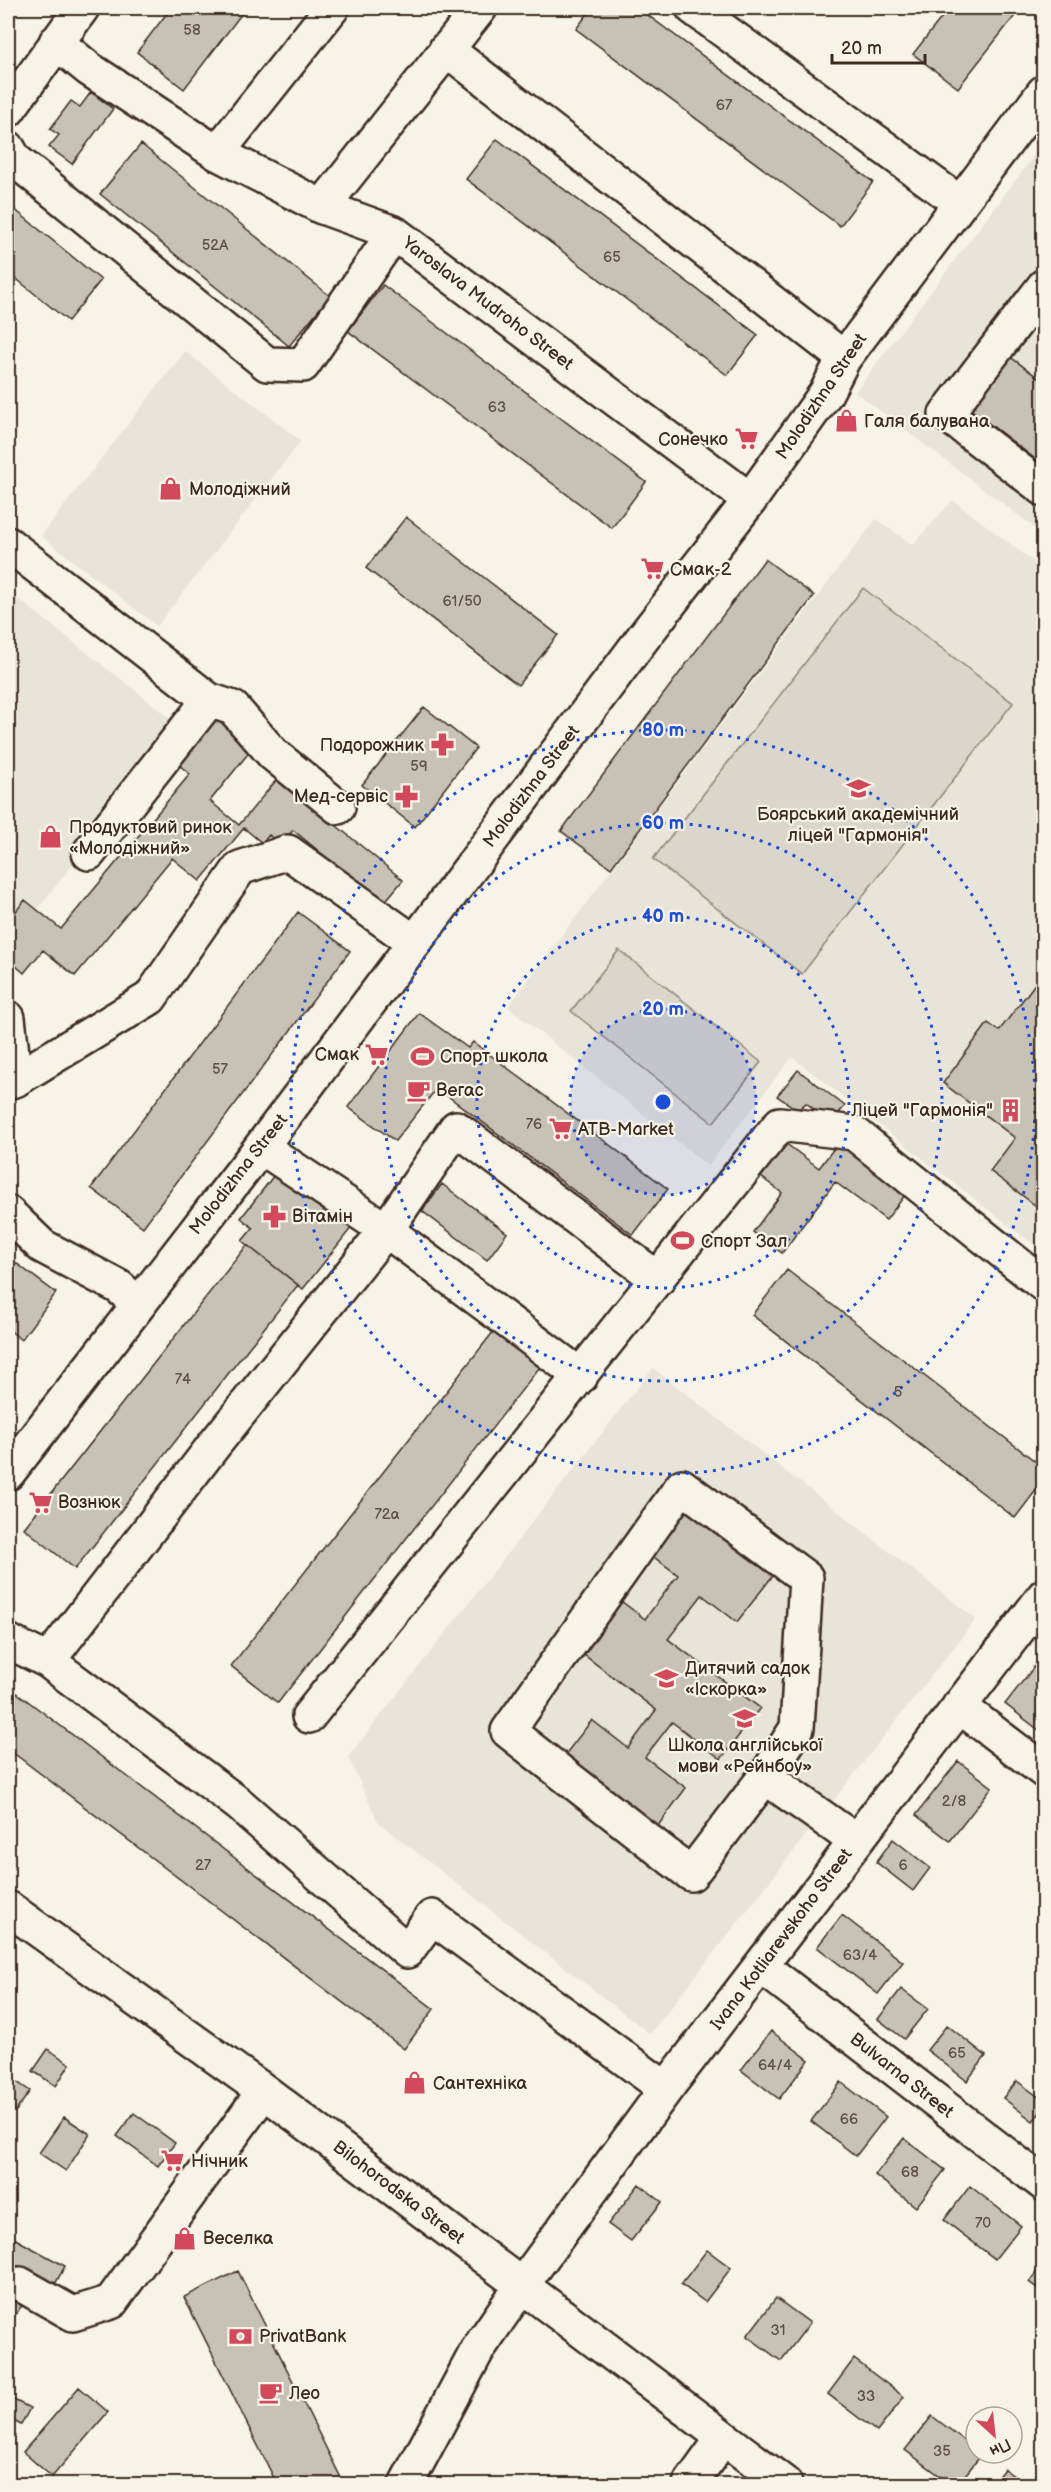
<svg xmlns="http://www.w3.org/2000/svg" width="1051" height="2492" viewBox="0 0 1051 2492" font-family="'Balsamiq Sans',sans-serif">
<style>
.built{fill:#e9e4d9}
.green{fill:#dbd6cb;stroke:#8b8074;stroke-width:1.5}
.building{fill:#c8c1b6;stroke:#3b2a1e;stroke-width:1.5}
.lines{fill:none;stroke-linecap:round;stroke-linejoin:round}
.minor-casing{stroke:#3b2a1e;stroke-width:38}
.minor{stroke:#f7f3e8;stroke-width:33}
.ring{fill:none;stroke:#1d4ed8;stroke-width:3;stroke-dasharray:3 6}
.labels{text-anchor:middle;stroke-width:4.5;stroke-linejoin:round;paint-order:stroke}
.number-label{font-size:15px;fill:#5e5044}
.street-label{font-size:18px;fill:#3b2a1e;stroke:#f7f3e8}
.poi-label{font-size:18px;fill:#3b2a1e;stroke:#f7f3e8;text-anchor:start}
.centre{fill:#1d4ed8;stroke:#f7f3e8;stroke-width:3}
.ring-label{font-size:18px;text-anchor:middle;font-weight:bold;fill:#1d4ed8;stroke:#f7f3e8;stroke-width:4.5;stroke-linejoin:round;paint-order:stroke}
</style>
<rect width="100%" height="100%" fill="#f7f3e8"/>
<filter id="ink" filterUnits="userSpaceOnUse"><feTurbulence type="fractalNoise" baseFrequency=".0167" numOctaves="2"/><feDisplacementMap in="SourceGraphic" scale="12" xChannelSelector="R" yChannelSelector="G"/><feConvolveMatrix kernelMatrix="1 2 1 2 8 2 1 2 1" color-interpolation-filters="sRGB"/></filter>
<g filter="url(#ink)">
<!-- built -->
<path class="built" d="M1043 144V534L855 392Z
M185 351 301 441 157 626 41 536Z
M953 500 1043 569V1252L792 1057 708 1166 508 1007 876 519 913 545Z
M17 598 182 727 8 946V610Z
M653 1368 976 1619 650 2034 379 1823 348 1757Z"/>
<!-- green -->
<path class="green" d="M863 588 1013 703 802 974 653 859Z
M619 950 761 1062 713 1123 571 1011Z"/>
<!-- building -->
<path class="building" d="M171 8H246L184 89 137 52Z
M592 8H638L873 182 840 226 576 29Z
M949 8H1021L958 88 913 54Z
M91 92 113 109 72 164 49 147 59 135 50 129 71 101 80 107Z
M497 139 758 335 727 375 466 179Z
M141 144 330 296 289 346 100 194Z
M8 204 101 280 68 321 8 272Z
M383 285 646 482 612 528 348 331Z
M1005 353 1044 382V457L1039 462 965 405Z
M406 517 558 635 518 685 366 568Z
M765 559 814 596 611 868 561 831Z
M424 707 476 748 415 827 362 785Z
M215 712 255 745 210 801 239 825 278 778 403 880 383 904 293 830 281 845 269 835 262 843 244 828 200 881 172 858 75 976 43 950 24 973 8 959V921L25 900 61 929 190 774 174 761Z
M298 912 350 951 143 1227 91 1188Z
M1044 972V1212L990 1171 1015 1138 943 1083 988 1023 999 1031Z
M419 1013 468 1048 473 1042 668 1189 633 1235 437 1088 395 1141 348 1107Z
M798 1070 845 1106 831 1122 806 1103 798 1110 777 1096Z
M781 1140 819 1168 838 1143 906 1194 886 1220 835 1182 782 1253 753 1232 782 1193 756 1173Z
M278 1170 352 1227 303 1289 242 1241 253 1228 241 1218Z
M442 1184 507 1233 487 1260 422 1211Z
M247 1245 298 1285 75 1569 24 1528Z
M8 1257 56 1293 21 1340 8 1329Z
M787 1270 1044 1468V1480L1015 1518 752 1315Z
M497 1327 543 1363 278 1703 231 1666Z
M686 1499 778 1569 737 1622 702 1595 668 1639 760 1708 721 1759 672 1722 645 1757 686 1788 657 1827 564 1756 592 1720 628 1748 656 1710 575 1648 614 1596 645 1619 678 1575 647 1552Z
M1037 1663 1044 1668V1734L1005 1704Z
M8 1686 434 2009 404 2049 8 1749Z
M958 1761 992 1787 950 1841 916 1815Z
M893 1839 930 1868 913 1891 876 1862Z
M842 1915 903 1962 878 1994 817 1947Z
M901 1989 928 2009 904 2039 878 2019Z
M947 2025 986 2056 967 2081 927 2050Z
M771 2031 809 2060 779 2099 741 2070Z
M48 2049 70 2064 56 2086 33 2071Z
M8 2076 30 2091 16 2111 8 2105Z
M1017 2081 1044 2101V2108L1033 2121 1003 2098Z
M841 2082 886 2117 856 2156 811 2121Z
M134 2113 175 2143 158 2166 117 2136Z
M64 2117 90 2134 66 2171 39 2153Z
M904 2138 945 2170 916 2207 875 2175Z
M639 2184 662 2202 631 2241 608 2224Z
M970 2186 1021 2226 995 2259 944 2220Z
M8 2235 65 2266 54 2286 8 2261Z
M707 2250 731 2268 705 2302 681 2284Z
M1044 2262V2293L1029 2282Z
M238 2271 344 2484H277L184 2297Z
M8 2293 23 2304 8 2325Z
M776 2298 810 2323 781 2361 747 2336Z
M854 2359 904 2397 877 2432 828 2394Z
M79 2387 108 2412 52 2477 23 2452Z
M8 2397 30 2408 21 2425 8 2418Z
M932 2416 976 2449V2453L982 2454 958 2484H951L905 2450Z
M1004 2469 1025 2484H992Z"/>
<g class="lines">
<defs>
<path id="minor" d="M693 8 960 203
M56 42 89 69 217 153 332 8
M446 49 844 358
M8 110 82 8
M8 148 15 160 267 364 303 365 394 233 750 500
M217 153 322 207 394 233
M322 207 480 8
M1044 286 946 414 1044 489
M8 544 209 700 89 853
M209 700 233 708 273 754 338 807
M8 1018 15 1080 8 1082
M15 1080 150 998 240 868 288 852 414 942
M261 1147 386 1230 581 1376
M8 1213 42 1246 119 1287 137 1303
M8 1473 261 1147 642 639 750 500 826 393 844 358 1044 92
M8 1641 48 1661 239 1804 407 1951 432 1917 666 2089
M48 1661 214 1445 386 1230 456 1128 658 1279
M959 1706 1044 1771
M309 1716 780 1124 854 1133 1044 1285
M765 1777 797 1728 806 1578 682 1486 508 1731 691 1874 765 1777 856 1841
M8 1908 264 2091 785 2484
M761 1966 1044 2184
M20 2284 73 2314 111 2302 264 2091
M406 2484 478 2349 522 2285 666 2089 1044 1596
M690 2484 723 2438"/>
</defs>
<!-- minor casing -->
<use href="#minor" class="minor-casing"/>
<!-- minor -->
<use href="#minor" class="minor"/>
</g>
</g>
<!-- distance rings -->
<circle cx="663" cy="1102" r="93" fill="#1d4ed8" fill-opacity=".12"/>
<g class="ring">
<circle cx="663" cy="1102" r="93"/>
<circle cx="663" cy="1102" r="186"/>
<circle cx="663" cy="1102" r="279"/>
<circle cx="663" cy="1102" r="372"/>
</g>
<!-- icons -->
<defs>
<symbol id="shop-bare" viewBox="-9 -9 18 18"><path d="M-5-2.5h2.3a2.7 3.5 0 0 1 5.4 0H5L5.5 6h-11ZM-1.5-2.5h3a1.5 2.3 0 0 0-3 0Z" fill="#d1495b" stroke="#f7f3e8" stroke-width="2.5" paint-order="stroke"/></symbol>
<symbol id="supermarket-bare" viewBox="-9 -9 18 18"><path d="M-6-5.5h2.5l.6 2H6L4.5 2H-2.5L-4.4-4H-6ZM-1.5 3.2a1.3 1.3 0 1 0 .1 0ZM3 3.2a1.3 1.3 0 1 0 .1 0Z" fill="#d1495b" stroke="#f7f3e8" stroke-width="2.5" paint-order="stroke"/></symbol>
<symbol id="pharmacy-bare" viewBox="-9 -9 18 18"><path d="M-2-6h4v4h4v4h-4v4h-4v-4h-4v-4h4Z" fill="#d1495b" stroke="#f7f3e8" stroke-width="2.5" paint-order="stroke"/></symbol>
<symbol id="school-bare" viewBox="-9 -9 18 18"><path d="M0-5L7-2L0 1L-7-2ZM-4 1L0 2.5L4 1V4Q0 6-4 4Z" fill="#d1495b" stroke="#f7f3e8" stroke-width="2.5" paint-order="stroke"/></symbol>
<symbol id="stadium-bare" viewBox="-9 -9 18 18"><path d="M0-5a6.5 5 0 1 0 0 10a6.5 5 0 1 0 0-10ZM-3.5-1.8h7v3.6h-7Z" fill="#d1495b" stroke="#f7f3e8" stroke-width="2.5" paint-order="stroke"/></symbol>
<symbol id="cafe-bare" viewBox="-9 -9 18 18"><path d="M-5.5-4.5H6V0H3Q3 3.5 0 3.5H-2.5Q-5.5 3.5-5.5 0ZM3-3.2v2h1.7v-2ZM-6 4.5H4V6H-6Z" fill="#d1495b" stroke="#f7f3e8" stroke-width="2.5" paint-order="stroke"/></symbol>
<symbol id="building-bare" viewBox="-9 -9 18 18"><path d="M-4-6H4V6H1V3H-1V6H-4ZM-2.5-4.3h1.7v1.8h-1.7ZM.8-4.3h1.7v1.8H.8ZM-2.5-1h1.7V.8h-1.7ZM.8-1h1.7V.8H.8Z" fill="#d1495b" stroke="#f7f3e8" stroke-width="2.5" paint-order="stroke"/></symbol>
<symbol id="bank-bare" viewBox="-9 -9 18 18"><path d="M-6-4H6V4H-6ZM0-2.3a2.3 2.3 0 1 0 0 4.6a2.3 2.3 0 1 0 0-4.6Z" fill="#d1495b" stroke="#f7f3e8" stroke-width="2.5" paint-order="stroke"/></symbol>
</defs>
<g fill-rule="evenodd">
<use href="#shop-bare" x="830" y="404" width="33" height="33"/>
<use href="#supermarket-bare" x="730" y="422" width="33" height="33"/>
<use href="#shop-bare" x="154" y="472" width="33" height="33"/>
<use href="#supermarket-bare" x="636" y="552" width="33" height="33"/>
<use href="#pharmacy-bare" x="426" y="728" width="33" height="33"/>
<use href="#school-bare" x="842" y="772" width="33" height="33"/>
<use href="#pharmacy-bare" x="390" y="780" width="33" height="33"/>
<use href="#shop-bare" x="34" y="820" width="33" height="33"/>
<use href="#supermarket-bare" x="360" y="1038" width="33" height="33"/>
<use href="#stadium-bare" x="406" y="1040" width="33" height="33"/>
<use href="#cafe-bare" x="402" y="1074" width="33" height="33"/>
<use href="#building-bare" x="994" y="1094" width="33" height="33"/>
<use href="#supermarket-bare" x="544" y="1112" width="33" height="33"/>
<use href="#pharmacy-bare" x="258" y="1200" width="33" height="33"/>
<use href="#stadium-bare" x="666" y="1224" width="33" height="33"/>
<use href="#supermarket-bare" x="24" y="1486" width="33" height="33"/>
<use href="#school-bare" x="650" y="1662" width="33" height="33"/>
<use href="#school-bare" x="728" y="1702" width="33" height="33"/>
<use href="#shop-bare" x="398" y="2066" width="33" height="33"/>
<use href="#supermarket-bare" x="156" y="2144" width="33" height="33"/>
<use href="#shop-bare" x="168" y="2222" width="33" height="33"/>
<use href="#bank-bare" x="224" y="2320" width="33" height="33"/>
<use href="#cafe-bare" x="254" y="2376" width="33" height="33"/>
</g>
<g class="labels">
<!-- number labels -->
<g class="number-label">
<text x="192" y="35">58</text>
<text x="724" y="110">67</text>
<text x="215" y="250">52А</text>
<text x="612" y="262">65</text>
<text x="497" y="412">63</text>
<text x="462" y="606">61/50</text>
<text x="419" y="771">59</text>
<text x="220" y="1074">57</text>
<text x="534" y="1129">76</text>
<text x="183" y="1384">74</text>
<text x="898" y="1397">5</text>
<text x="387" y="1519">72а</text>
<text x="954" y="1806">2/8</text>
<text x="203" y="1870">27</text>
<text x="903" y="1870">6</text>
<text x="860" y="1960">63/4</text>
<text x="957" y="2058">65</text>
<text x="775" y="2070">64/4</text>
<text x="849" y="2124">66</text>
<text x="910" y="2177">68</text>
<text x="983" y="2228">70</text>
<text x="778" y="2335">31</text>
<text x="866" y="2401">33</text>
<text x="942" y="2456">35</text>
</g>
<!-- street labels -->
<g class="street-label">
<text transform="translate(488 303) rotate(37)" y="6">Yaroslava Mudroho Street</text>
<text transform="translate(821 396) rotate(-56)" y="6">Molodizhna Street</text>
<text transform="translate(531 786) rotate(-53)" y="6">Molodizhna Street</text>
<text transform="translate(238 1174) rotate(-52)" y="6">Molodizhna Street</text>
<text transform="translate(781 1939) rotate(-53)" y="6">Ivana Kotliarevskoho Street</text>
<text transform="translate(902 2075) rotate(38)" y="6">Bulvarna Street</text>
<text transform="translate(399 2192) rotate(37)" y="6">Bilohorodska Street</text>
</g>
<!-- poi labels -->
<g class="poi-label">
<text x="864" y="427">Галя балувана</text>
<text x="728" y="445" text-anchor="end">Сонечко</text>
<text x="189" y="495">Молодіжний</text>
<text x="670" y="575">Смак-2</text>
<text x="424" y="751" text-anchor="end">Подорожник</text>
<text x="388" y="802" text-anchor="end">Мед-сервіс</text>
<text x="858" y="820" text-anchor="middle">Боярський академічний<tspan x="858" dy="21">ліцей "Гармонія"</tspan></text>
<text x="69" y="833">Продуктовий ринок<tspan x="69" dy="21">«Молодіжний»</tspan></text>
<text x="359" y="1060" text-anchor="end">Смак</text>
<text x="440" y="1062">Спорт школа</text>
<text x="436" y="1096">Вегас</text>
<text x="993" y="1116" text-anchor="end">Ліцей "Гармонія"</text>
<text x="578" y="1135">ATB-Market</text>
<text x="292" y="1222">Вітамін</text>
<text x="701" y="1247">Спорт Зал</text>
<text x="58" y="1508">Вознюк</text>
<text x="685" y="1674">Дитячий садок<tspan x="685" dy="21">«Іскорка»</tspan></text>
<text x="745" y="1751" text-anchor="middle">Школа англійської<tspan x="745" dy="21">мови «Рейнбоу»</tspan></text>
<text x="433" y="2089">Сантехніка</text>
<text x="191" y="2167">Нічник</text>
<text x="203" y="2244">Веселка</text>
<text x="259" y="2342">PrivatBank</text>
<text x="289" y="2399">Лео</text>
</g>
</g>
<circle cx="663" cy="1102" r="9" class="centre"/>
<g class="ring-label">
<text x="663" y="736">80 m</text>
<text x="663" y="829">60 m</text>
<text x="663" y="922">40 m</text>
<text x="663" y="1015">20 m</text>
</g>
<!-- margin -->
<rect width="1051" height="2492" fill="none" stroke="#f7f3e8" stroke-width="30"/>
<rect x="15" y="15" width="1021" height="2462" fill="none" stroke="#3b2a1e" stroke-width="2" filter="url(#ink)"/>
<!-- north arrow -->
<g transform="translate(994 2435) rotate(153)"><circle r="28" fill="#f7f3e8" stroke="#aca397" stroke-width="1.5"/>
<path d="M0-4.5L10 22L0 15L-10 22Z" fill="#d1495b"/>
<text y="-9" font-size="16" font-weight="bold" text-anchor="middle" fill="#3b2a1e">Пн</text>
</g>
<!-- scale -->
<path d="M832 54v9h93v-9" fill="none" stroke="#3b2a1e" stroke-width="3"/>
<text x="841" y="54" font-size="18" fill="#3b2a1e" stroke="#f7f3e8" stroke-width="4.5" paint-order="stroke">20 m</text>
</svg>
